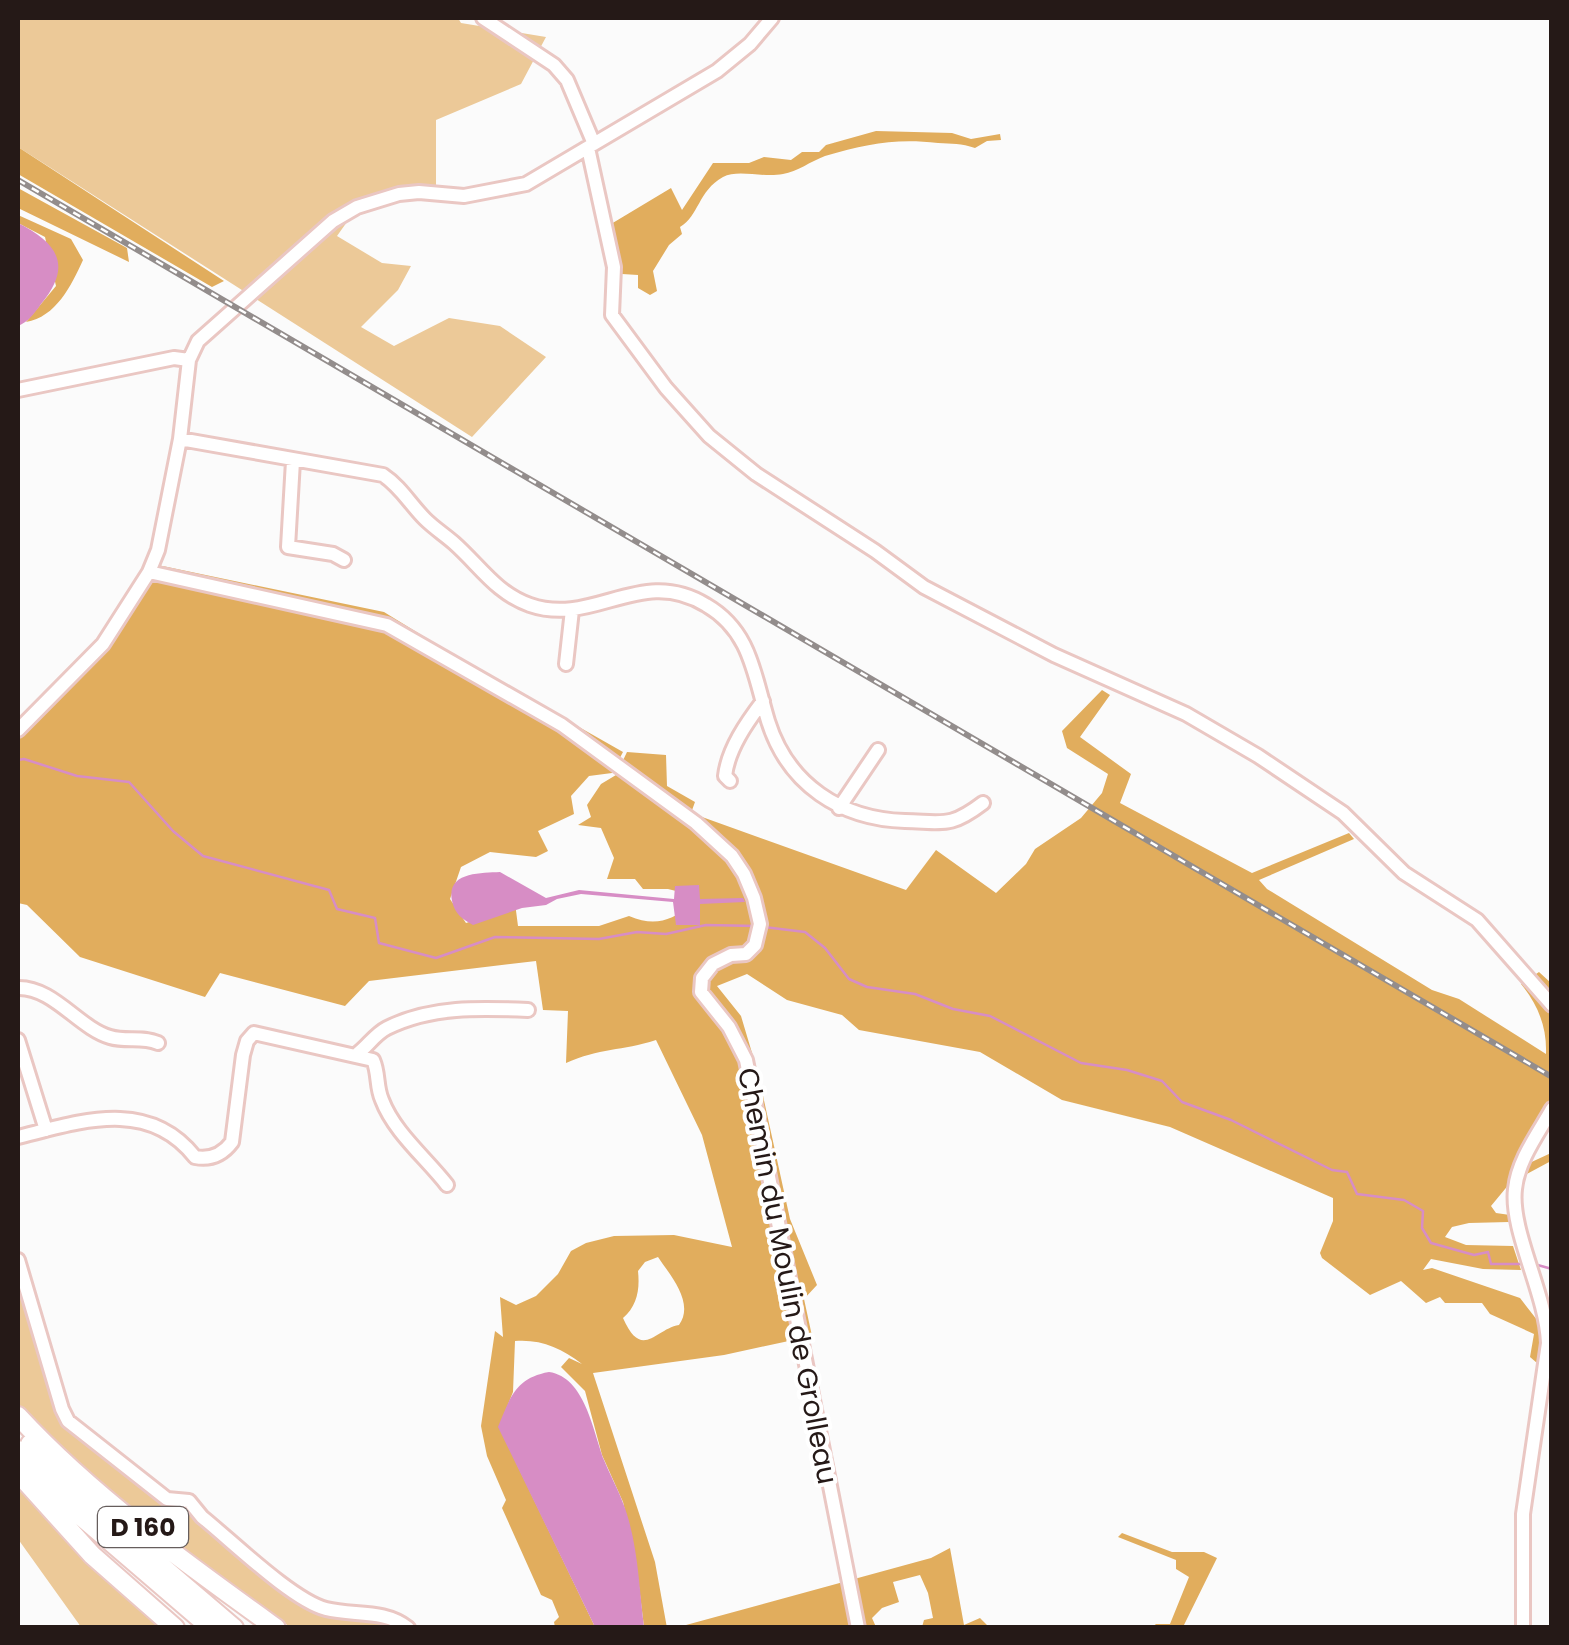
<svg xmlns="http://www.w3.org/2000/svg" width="1569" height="1645" viewBox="0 0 1569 1645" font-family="Poppins,sans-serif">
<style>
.green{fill:#ecc998}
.forest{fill:#e1ad5d;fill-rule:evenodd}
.water{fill:#d78dc5}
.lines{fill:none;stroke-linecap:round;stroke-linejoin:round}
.stream{stroke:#d78dc5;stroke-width:2.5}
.minor-casing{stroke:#eac7c3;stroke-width:18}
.highway-casing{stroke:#eac7c3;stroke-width:22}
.minor{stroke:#fff;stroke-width:12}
.highway{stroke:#fff;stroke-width:18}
.rail-casing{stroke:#938d8c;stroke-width:6}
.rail{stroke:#fff;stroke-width:2.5;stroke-dasharray:8;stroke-linecap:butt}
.labels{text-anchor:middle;stroke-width:8;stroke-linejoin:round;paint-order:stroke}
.shield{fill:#fff;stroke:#665e5d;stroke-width:2.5}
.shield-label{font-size:25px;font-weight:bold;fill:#251917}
.street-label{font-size:28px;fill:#251917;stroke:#fff}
</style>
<rect width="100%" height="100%" fill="#fbfbfb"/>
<!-- green -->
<path class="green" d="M18 18H458L461 23 546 37 521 84 436 120V185L364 198 337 236 382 263 411 266 398 290 361 327 394 346 449 318 500 326 546 357 472 437 18 147Z
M18 1289 58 1417 121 1467 186 1506 255 1566 318 1613 377 1620 396 1627H290L131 1512 57 1449 18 1406Z
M18 1480 165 1627H81L18 1539Z"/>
<!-- forest -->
<path class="forest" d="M876 131 952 133 971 139 1000 134 1001 140 987 141 975 148C961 143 952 144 938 143 895 138 867 144 825 156 811 161 797 172 783 174 763 178 738 169 723 177 698 191 699 216 680 227L682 234 669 245 653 271 657 291 650 295 638 288V275L622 274 611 224 671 188 682 210 713 163H749L764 157 791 160 802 152H819L826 145Z
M18 147 224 281 212 287 18 174Z
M18 188 127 248 129 262 18 208Z
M18 215 71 239 83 260C71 286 56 317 26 322L56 286 45 237 18 223Z
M153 564 384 612 475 668 623 752 612 773 589 776 571 796 574 814 538 831 548 851 536 857 490 852 461 867 450 899 466 923 501 912 515 903 518 926H599L629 916C655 927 670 921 692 905V895L668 889H643L635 879H607L614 858 601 828 578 825 591 817 587 805 601 784 616 775 627 752 666 755 667 786 695 802 691 813 906 890 936 850 996 893 1026 864 1035 849 1081 818 1102 793 1108 774 1067 748 1062 731 1102 690 1110 695 1080 737 1131 774 1120 803 1252 873 1349 833 1354 839 1259 880 1267 889 1432 990 1459 999 1546 1054C1547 1027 1538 1005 1521 984L1539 972 1551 983V1101L1514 1170 1551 1153V1161L1510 1183 1491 1206 1496 1213 1510 1215 1509 1222 1469 1223 1452 1227 1445 1237 1466 1245 1513 1246 1521 1270 1483 1269 1431 1259 1423 1270 1432 1268 1520 1298 1541 1325 1551 1329V1378L1550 1361 1537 1363 1530 1357 1534 1334 1490 1314 1482 1303H1445L1440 1297 1426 1303 1401 1281 1370 1295 1322 1258 1320 1253 1333 1221V1198L1170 1127 1062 1100 980 1052 859 1030 842 1015 787 1000 747 974 717 986 741 1016 758 1073 790 1219 817 1285 804 1299 812 1336 724 1355 593 1373 655 1562 667 1628 644 1627 635 1554 623 1502 602 1455 585 1391 561 1367 569 1358 582 1364C561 1348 541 1339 515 1341L513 1392 499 1427 595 1627H555L554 1622 559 1617 552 1600 541 1595 502 1508 506 1500 487 1456 481 1426 495 1331 503 1337 500 1297 516 1305 536 1296 558 1274 571 1251 586 1243 614 1236 674 1235 732 1247 702 1135 656 1040C622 1051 599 1048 566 1063L568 1011 543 1010 536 961 369 981 345 1006 220 973 205 997 80 957 27 905 18 903V729L107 631ZM658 1257C670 1275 695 1303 679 1325 655 1329 642 1361 623 1318 637 1306 640 1290 638 1271L645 1262Z
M1122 1533 1172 1552H1204L1217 1558 1183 1627H1152L1156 1624H1170L1189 1577 1176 1569V1560L1118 1537Z
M950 1548 964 1625 980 1618 989 1627H922L924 1620 933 1618 928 1593 920 1575 893 1582 899 1602 882 1608 872 1618 876 1627 675 1628 931 1558Z"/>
<!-- water -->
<path class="water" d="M18 223C58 243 73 266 41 304 34 314 28 322 18 326Z
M500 872 546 898 579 890 674 899 675 886 699 885 700 899 743 898 745 902 700 904V925H676L673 902 581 894 557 899 546 905 522 908 473 925C462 919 455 914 452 901 446 872 480 873 500 872Z
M549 1372C585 1377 593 1431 604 1460 610 1475 618 1489 623 1503 638 1541 639 1588 644 1627H595L498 1427C510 1398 515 1378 549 1372Z"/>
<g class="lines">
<!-- stream -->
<path class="stream" d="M18 760 24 759 77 776 129 782 173 831 203 856 329 890 337 909 375 918 379 943 436 958 495 937 599 939 637 932 666 934 706 925 756 926
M764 927 805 932 825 948 849 979 867 987 915 994 953 1009 990 1016 1081 1063 1127 1070 1162 1081 1182 1102 1231 1120 1332 1170 1347 1172 1357 1194 1404 1200 1423 1211 1422 1228 1431 1243 1474 1255 1488 1252 1491 1264H1526
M1534 1264 1552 1269"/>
<defs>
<path id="minor" d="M483 18 554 65 567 80 594 144
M588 148 614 267 612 315 666 388 709 436 756 474 875 551 924 587 1054 655 1186 714 1258 756 1343 813 1404 873 1477 920 1552 1005
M18 390 174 358 189 360
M180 439 383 475C401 487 410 504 425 519 434 528 445 535 454 543 480 566 496 593 530 605 594 627 641 565 706 605 751 631 754 675 768 721 788 785 841 819 905 821 944 822 950 828 983 803
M293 461 288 547 333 554 344 560
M149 572 387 625 562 725 696 823 732 856 744 874 754 898 760 924 755 945 746 954 731 955 713 964 702 978 701 992 729 1027 746 1060 858 1628
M566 664 572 610
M18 730 103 644 149 572 158 550 180 439 189 360 198 341 333 221 357 207 399 194 419 192 464 196 526 184 717 71 750 44 772 18
M730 781 725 776C728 749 747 722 763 701
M839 808 878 750
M18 988C53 987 79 1028 110 1037 126 1042 142 1036 158 1043
M18 1040 46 1130
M357 1054C368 1046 375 1034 387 1028 431 1006 480 1008 528 1010
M18 1137C79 1122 148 1097 195 1157 211 1160 223 1154 232 1142L243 1055 247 1041 254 1033 373 1060C379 1073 376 1087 382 1100 394 1132 426 1158 447 1185
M18 1260 62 1409 68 1421 167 1499 189 1501 202 1517C232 1541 292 1600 326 1609 354 1616 384 1609 408 1628
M1523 1628V1514L1548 1343C1546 1293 1510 1231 1515 1189 1518 1160 1538 1134 1552 1109"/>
<path id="highway" d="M18 1416C93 1497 187 1564 276 1628
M30 1444 78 1495 234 1628
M18 1450 76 1512 211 1628
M18 1473 92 1555 175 1628"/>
</defs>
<!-- minor casing -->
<use href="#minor" class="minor-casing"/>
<!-- highway casing -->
<use href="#highway" class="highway-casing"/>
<!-- minor -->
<use href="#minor" class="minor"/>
<!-- highway -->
<use href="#highway" class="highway"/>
<defs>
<path id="rail" d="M18 180 1552 1077"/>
</defs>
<!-- rail casing -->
<use href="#rail" class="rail-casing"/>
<!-- rail -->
<use href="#rail" class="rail"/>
</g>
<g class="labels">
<!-- shield labels -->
<rect class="shield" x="98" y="1507" width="90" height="40" rx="8"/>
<g class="shield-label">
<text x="143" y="1536">D 160</text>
</g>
<!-- street labels -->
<g class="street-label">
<text transform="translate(788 1276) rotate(79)" y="10">Chemin du Moulin de Grolleau</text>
</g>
</g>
<!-- border -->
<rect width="1569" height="1645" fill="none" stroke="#251917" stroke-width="40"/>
</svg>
